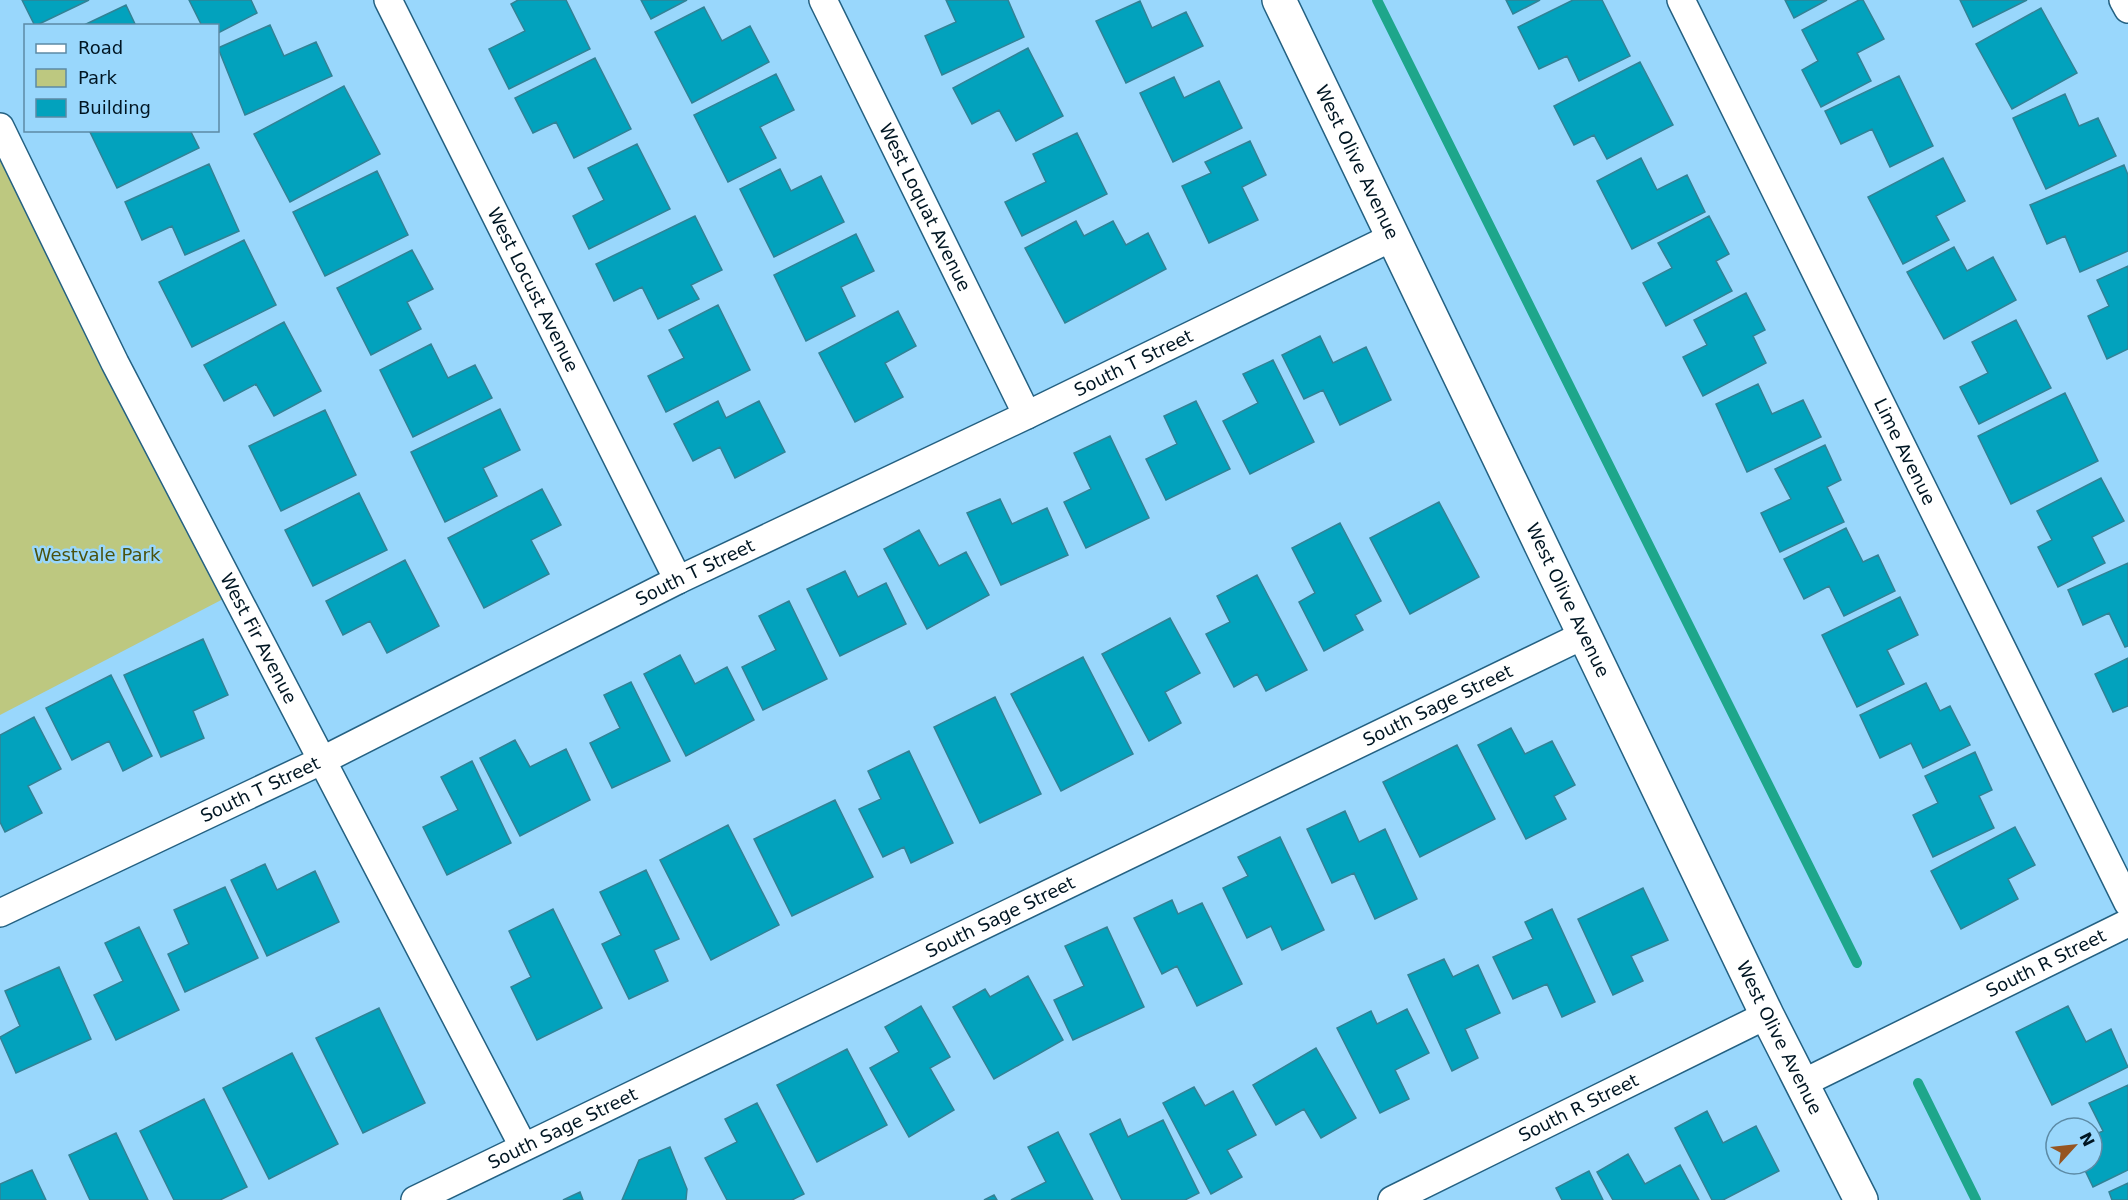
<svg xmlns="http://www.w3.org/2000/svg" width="2128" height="1200" viewBox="0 0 2128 1200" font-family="'DejaVu Sans',sans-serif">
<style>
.green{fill:#bdc880}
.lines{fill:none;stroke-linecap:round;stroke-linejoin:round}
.stream{stroke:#1ea68b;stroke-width:10}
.building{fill:#02a2bd;stroke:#328295;stroke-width:1.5}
.street-casing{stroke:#246182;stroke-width:30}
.secondary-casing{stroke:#246182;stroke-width:36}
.street{stroke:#fff;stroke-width:27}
.secondary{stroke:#fff;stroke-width:33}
.labels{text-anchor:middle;stroke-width:5;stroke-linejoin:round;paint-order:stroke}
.street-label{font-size:18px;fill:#001623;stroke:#99d7fc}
.park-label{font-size:18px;fill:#4b520e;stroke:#99d7fc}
</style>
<rect width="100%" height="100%" fill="#99d7fc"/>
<!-- green -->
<path class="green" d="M0 143 227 597 0 715Z"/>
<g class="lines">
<!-- stream -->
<path class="stream" d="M1377 0 1857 963
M1918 1083 1976 1200"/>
</g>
<!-- building -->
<path class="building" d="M22 0H89L35 26Z
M189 0H251L257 13 218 33V26H202Z
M518 0H566L590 49 509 89 489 49 525 31 511 4Z
M641 0H687L651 19Z
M946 0H1008L1024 37 942 75 925 36 956 22Z
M1506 0H1540L1513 14Z
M1573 0H1602L1630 56 1579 81 1567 56 1539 69 1518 27Z
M1785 0H1827L1794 18Z
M1859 0H1863L1884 39 1857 53 1871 81 1821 107 1802 70 1818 61 1802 30Z
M1960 0H2027L1973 27Z
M1140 1 1152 28 1186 12 1203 46 1126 83 1096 21Z
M126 5 136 26H82Z
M704 7 722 41 750 26 769 62 692 103 655 32Z
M2041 8 2077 73 2012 109 1976 44Z
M270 25 284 56 316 42 332 76 245 115 218 48Z
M1028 48 1063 116 1016 141 999 110 972 124 953 88Z
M595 58 631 129 574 158 556 122 533 133 515 98Z
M1640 62 1673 125 1607 159 1594 135 1574 145 1554 106Z
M776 74 794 110 760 127 776 158 728 182 694 115Z
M1899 76 1933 146 1890 167 1872 129 1841 144 1825 111Z
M1174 77 1184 98 1219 81 1242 128 1173 162 1140 93Z
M344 86 380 154 290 202 254 134Z
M2065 94 2079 126 2098 118 2116 156 2046 189 2013 118Z
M89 130H190L199 148 117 188Z
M1077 133 1107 194 1022 236 1005 202 1046 182 1033 154Z
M1250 141 1266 175 1242 187 1258 220 1209 243 1182 186 1211 173 1205 162Z
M637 144 670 209 589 249 573 216 604 200 588 168Z
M1641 158 1657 190 1687 175 1705 212 1632 249 1597 181Z
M1943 158 1965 201 1936 216 1949 240 1903 264 1868 197Z
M209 164 239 231 185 255 172 226 142 240 125 202Z
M2124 165 2128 175V251L2080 272 2065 236 2047 244 2030 205Z
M780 169 791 191 821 176 844 222 774 257 740 189Z
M377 171 408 235 325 276 293 212Z
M695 216 722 270 691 285 699 299 658 319 642 287 614 301 596 264Z
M1709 216 1729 254 1716 261 1732 291 1666 326 1643 283 1672 268 1658 243Z
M1076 221 1084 236 1113 221 1126 245 1148 233 1166 269 1065 323 1025 248Z
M856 234 874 271 841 287 855 316 806 341 774 275Z
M244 240 276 305 192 347 159 282Z
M1954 247 1967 271 1993 257 2016 300 1944 339 1907 272Z
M412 250 433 289 407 302 421 329 371 355 337 288Z
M2128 266V349L2107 359 2088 316 2109 306 2097 280Z
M1746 293 1765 330 1753 336 1766 363 1703 396 1683 357 1707 345 1694 320Z
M718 305 750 370 666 412 648 376 684 358 669 330Z
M898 311 916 346 885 363 903 397 855 422 819 353Z
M2016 320 2051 388 1979 424 1960 387 1988 373 1972 342Z
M284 322 321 391 274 416 256 384 224 401 204 365Z
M1320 336 1333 363 1366 347 1391 400 1340 425 1323 390 1304 399 1282 355Z
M431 344 448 378 475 365 492 398 413 437 380 370Z
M1273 360 1314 442 1250 474 1223 421 1258 403 1243 374Z
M1758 384 1772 414 1803 400 1821 437 1747 472 1716 404Z
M2065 393 2098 461 2011 504 1978 436Z
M718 401 726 418 759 401 785 452 735 478 720 447 693 461 674 424Z
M1196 401 1230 469 1166 500 1146 459 1177 444 1164 416Z
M500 409 520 450 483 468 497 496 445 522 411 452Z
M325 410 356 475 281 511 249 446Z
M1110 436 1149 518 1086 548 1064 502 1091 489 1074 453Z
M1825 445 1841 480 1827 487 1844 522 1780 552 1761 513 1791 499 1775 469Z
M2101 478 2124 521 2092 537 2105 563 2058 587 2038 547 2052 540 2037 511Z
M542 489 561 525 531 540 549 574 484 608 448 538Z
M359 493 387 550 313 586 285 530Z
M1000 499 1012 524 1047 508 1068 555 1001 585 967 513Z
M1439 502 1479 577 1410 614 1370 538Z
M1340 523 1381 601 1355 615 1363 630 1324 651 1299 602 1315 593 1292 548Z
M1846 528 1863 562 1878 555 1895 591 1844 616 1829 586 1804 599 1784 559Z
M919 530 939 566 966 552 989 595 927 629 884 549Z
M405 560 439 626 387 653 370 621 343 635 326 601Z
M2128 563V646L2125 647 2109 613 2083 625 2068 590Z
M845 571 858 597 886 583 906 624 840 656 807 589Z
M1257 575 1307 670 1266 691 1257 674 1234 687 1206 634 1230 622 1217 596Z
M1900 597 1918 635 1887 650 1904 684 1857 707 1822 635Z
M789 601 827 679 763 710 742 667 776 650 759 616Z
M1170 618 1200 673 1165 692 1181 723 1149 741 1102 654Z
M203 639 228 695 193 711 204 738 161 757 124 675Z
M680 655 695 684 727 667 754 720 686 756 644 674Z
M1083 657 1133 754 1061 791 1011 694Z
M2128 658V706L2113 712 2095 674Z
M111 675 152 756 123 771 109 741 72 760 46 708Z
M631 682 670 761 612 788 590 743 620 728 604 695Z
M1926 683 1940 711 1950 706 1970 745 1923 768 1911 743 1880 758 1860 715Z
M995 697 1041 794 980 823 934 727Z
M34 717 61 769 28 786 42 813 5 832 0 822V735Z
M1511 728 1525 754 1552 741 1575 785 1554 796 1566 819 1526 839 1478 745Z
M515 740 530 767 566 749 590 800 520 836 480 758Z
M1457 745 1495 819 1420 857 1383 782Z
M909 751 953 843 911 863 904 847 883 857 859 809 881 799 868 771Z
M1975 752 1992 790 1979 796 1994 828 1933 857 1913 815 1938 803 1925 776Z
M472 761 511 843 447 875 423 827 458 810 441 777Z
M835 800 873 877 792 916 754 839Z
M1345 811 1359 842 1385 829 1417 899 1375 919 1354 873 1332 883 1307 829Z
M728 825 779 925 711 960 660 860Z
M2015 827 2035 865 2008 879 2018 899 1961 929 1931 871Z
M1280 837 1324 930 1282 950 1271 926 1247 938 1223 888 1248 876 1238 857Z
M265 864 277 890 315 871 339 922 267 956 231 880Z
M646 870 679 939 654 950 668 981 629 999 602 944 621 935 600 892Z
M225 887 258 958 185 992 168 954 189 944 174 910Z
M1643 888 1668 940 1631 956 1643 981 1613 995 1578 919Z
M1172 900 1178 914 1202 903 1242 984 1197 1006 1177 966 1162 974 1134 918Z
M553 909 602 1008 537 1040 511 987 531 977 509 931Z
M1552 909 1595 1002 1562 1017 1547 984 1513 999 1493 957 1533 939 1525 922Z
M139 927 179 1010 116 1040 94 995 123 981 105 943Z
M1107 927 1144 1007 1073 1040 1054 1000 1084 986 1065 946Z
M1444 959 1453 977 1478 965 1500 1013 1465 1029 1478 1058 1452 1071 1408 975Z
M59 967 91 1039 16 1073 0 1037 20 1026 5 991Z
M1028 976 1063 1040 994 1079 953 1007 985 989 990 997Z
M921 1006 950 1057 930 1068 954 1110 909 1137 870 1068 899 1052 885 1027Z
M2068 1006 2086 1042 2111 1029 2128 1067 2052 1105 2016 1032Z
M379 1008 425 1103 363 1133 316 1038Z
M1407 1009 1429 1053 1395 1070 1409 1099 1380 1113 1337 1028 1371 1011 1377 1024Z
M1316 1048 1356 1118 1321 1138 1304 1109 1276 1125 1253 1085Z
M847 1049 887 1125 817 1162 777 1085Z
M292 1053 338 1144 269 1179 223 1088Z
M2128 1085V1170L2093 1187 2082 1164H2092V1136L2103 1131 2089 1103Z
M1194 1087 1205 1106 1233 1091 1256 1135 1227 1150 1242 1177 1211 1194 1163 1103Z
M204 1099 247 1187 220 1200H174L140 1131Z
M757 1103 804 1194 792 1200H727L705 1158 737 1142 725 1119Z
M1707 1111 1723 1143 1756 1126 1779 1171 1723 1200H1712L1675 1128Z
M1120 1119 1128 1137 1163 1120 1199 1193 1185 1200H1122L1090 1134Z
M1058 1132 1093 1200H1011L1046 1182 1028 1147Z
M116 1133 148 1200H90L69 1155Z
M670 1147 687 1189 686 1200H622L639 1160Z
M1628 1154 1645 1184 1680 1165 1699 1200H1613L1597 1172Z
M32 1170 46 1200H0V1184Z
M1589 1171 1603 1200H1562L1556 1188Z
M2128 1183V1200H2112L2109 1192Z
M580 1192 583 1200H563Z
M994 1195 997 1200H984Z"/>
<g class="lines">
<defs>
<g id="street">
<path id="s1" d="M388 0 678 580"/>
<path id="s2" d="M823 0 1027 415"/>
<path id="s3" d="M1681 0 2128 903"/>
<path d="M2123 0 2128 9"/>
<path id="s4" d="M0 127 115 363 523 1146"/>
<path id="s5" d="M0 913 323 760 678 580 1027 415 1393 237"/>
<path id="s6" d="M1801 1084 2128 923"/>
<path id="s7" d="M415 1200 1584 635"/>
<path id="s8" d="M1392 1200 1767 1015"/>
</g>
<g id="secondary">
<path id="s9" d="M1279 0 1767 1015 1861 1200"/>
</g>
</defs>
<!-- street casing -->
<use href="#street" class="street-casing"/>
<!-- secondary casing -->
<use href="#secondary" class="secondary-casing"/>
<!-- street -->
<use href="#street" class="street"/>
<!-- secondary -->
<use href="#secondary" class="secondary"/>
</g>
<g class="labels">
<!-- street labels -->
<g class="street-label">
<text dy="6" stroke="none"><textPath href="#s9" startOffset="180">West Olive Avenue</textPath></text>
<text dy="6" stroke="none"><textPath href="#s2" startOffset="231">West Loquat Avenue</textPath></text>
<text dy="6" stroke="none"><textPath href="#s1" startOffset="324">West Locust Avenue</textPath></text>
<text dy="6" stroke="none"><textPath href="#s5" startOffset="1260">South T Street</textPath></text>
<text dy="6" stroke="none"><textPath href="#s3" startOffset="504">Lime Avenue</textPath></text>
<text dy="6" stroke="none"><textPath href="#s5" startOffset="774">South T Street</textPath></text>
<text dy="6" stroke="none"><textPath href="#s9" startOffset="666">West Olive Avenue</textPath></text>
<text dy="6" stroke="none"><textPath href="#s4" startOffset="573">West Fir Avenue</textPath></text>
<text dy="6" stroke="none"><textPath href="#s7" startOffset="1136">South Sage Street</textPath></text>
<text dy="6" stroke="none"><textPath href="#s5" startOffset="288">South T Street</textPath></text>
<text dy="6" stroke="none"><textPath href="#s7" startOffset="650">South Sage Street</textPath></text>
<text dy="6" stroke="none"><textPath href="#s6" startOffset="273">South R Street</textPath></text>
<text dy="6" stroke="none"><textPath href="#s9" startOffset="1152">West Olive Avenue</textPath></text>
<text dy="6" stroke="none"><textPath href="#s8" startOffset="208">South R Street</textPath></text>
<text dy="6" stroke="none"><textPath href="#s7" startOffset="164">South Sage Street</textPath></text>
</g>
<!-- park labels -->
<g class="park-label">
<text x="97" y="561">Westvale Park</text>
</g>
</g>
<!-- legend -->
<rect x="24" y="24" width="195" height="108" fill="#99d7fc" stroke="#5c8aa5" stroke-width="1.5"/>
<rect x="36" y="44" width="30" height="9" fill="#ffffff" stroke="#5c8aa5" stroke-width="1.5"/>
<text x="78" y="54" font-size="18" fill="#001623">Road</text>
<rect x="36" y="69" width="30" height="18" fill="#bdc880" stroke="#5c8aa5" stroke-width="1.5"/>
<text x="78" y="84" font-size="18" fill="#001623">Park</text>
<rect x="36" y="99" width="30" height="18" fill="#02a2bd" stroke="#5c8aa5" stroke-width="1.5"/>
<text x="78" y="114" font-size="18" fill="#001623">Building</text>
<!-- north arrow -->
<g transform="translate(2074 1146) rotate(63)"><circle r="28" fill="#99d7fc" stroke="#5c8aa5" stroke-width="1.5"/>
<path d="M0-4.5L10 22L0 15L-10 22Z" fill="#965521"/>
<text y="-9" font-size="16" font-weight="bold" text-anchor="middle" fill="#001623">N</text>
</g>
</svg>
